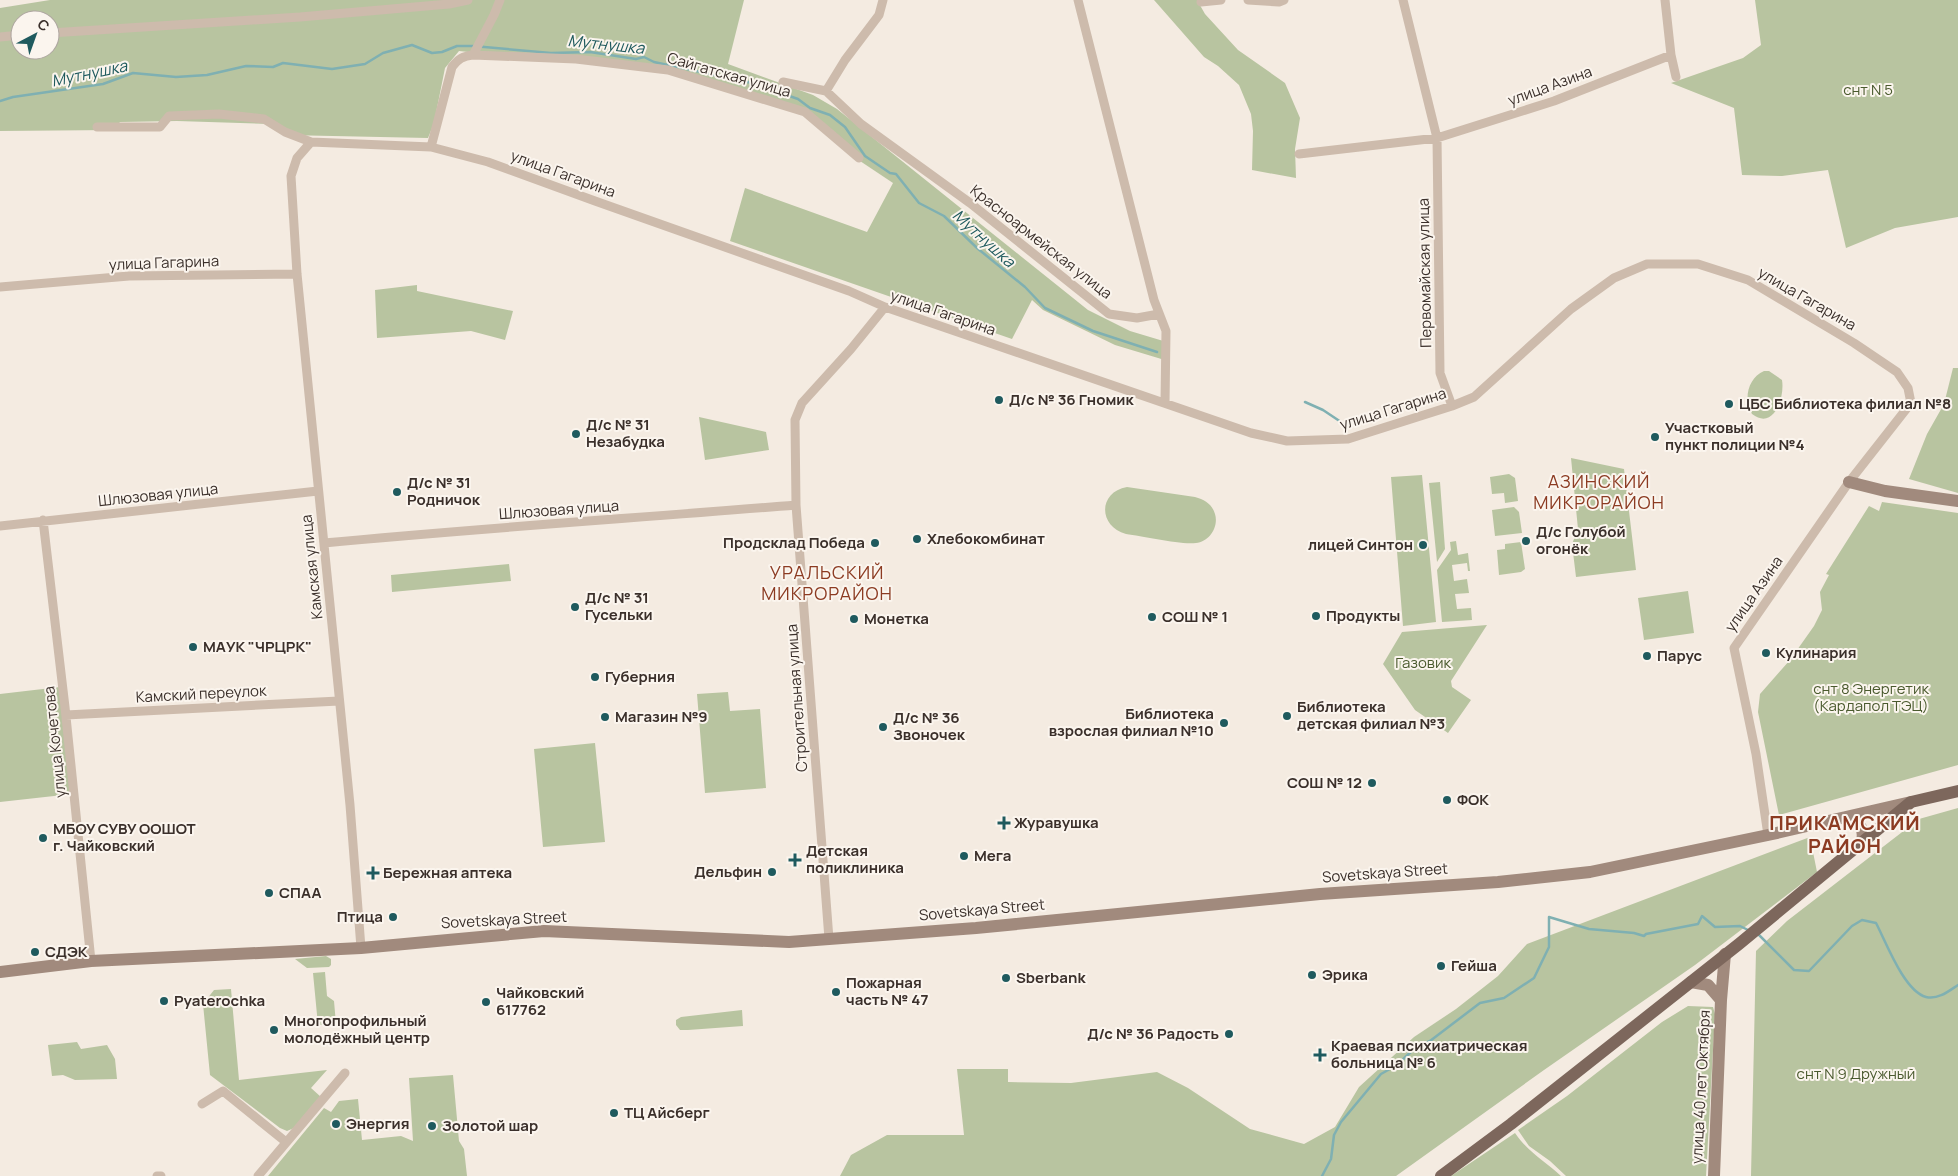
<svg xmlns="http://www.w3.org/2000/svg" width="1958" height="1176" viewBox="0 0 1958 1176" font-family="Manrope,sans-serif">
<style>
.green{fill:#b8c4a0;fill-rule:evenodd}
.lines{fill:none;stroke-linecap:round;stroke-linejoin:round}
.stream{stroke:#7fb0b2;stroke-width:2.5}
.street{stroke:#cdbbac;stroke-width:9}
.secondary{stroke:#a18a7d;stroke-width:12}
.primary{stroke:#7d675c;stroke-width:12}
.poi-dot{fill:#1f5a5e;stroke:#fbf5ee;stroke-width:2}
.labels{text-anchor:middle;stroke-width:4;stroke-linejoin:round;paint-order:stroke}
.street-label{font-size:15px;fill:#3b302b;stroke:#fbf5ee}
.park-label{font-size:15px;fill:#4a5a2e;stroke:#fbf5ee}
.poi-label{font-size:15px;font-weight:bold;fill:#3b302b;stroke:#fbf5ee;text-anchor:start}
.water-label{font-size:16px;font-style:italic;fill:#1f5a5e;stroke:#fbf5ee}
.quarter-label{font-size:18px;letter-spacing:1px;fill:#8c3b22;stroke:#fbf5ee}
.district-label{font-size:20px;font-weight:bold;letter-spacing:1px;fill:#8c3b22;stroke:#fbf5ee}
</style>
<rect width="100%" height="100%" fill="#f4ebe1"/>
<!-- green -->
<path class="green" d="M50 0H744L728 64 813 95 837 109 1088 310 1130 331 1170 343 1168 361 1115 345 1043 310 1032 300 1012 339 730 241 745 188 867 232 893 183 860 161 806 110 667 68 525 58 459 51 445 68 434 123 428 138 285 135 272 124 177 121 120 122 113 130 0 131V8ZM20 20H50V50H20Z
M1154 0H1197L1205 14 1238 50 1285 83 1300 118 1295 149 1296 178 1252 170 1253 131 1251 114 1239 85 1218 66 1204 57Z
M1755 0H1958V217L1895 228 1846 248 1828 170 1782 176 1742 175 1734 108 1671 83 1743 58 1761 45Z
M417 285V291L513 311 505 340 471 331 377 338 375 290Z
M1953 368H1958V493L1909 479 1927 434 1944 404Z
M1764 371H1769L1782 380C1785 397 1774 431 1752 414 1743 399 1748 378 1764 371Z
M699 417 766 432 769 450 705 460Z
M1571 458 1624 469 1636 570 1576 577 1572 544 1578 529Z
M1509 474 1515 478 1518 501 1505 503 1504 493 1492 494 1490 477Z
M1422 475 1436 622 1403 626 1391 477Z
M1440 482 1445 549 1437 562 1429 483Z
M1127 487 1195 497C1205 500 1212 504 1215 514 1219 527 1209 542 1196 543 1180 545 1143 536 1126 534 1098 526 1098 492 1127 487Z
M1882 502 1958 513V765L1779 815 1758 712 1760 694 1790 660 1814 626 1822 610 1820 592 1829 575 1826 574 1869 506 1879 511Z
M1514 507 1519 512 1522 533 1495 536 1492 510Z
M1456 541 1458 555 1468 553 1470 571H1468L1467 563 1452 565 1454 581 1467 579 1469 593 1455 594 1457 609 1471 608 1472 620 1442 622 1437 570 1451 550 1450 542Z
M1521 542 1525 569 1521 572 1499 575 1497 550 1505 549V544Z
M509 564 511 581 392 592 391 575Z
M1688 591 1694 633 1644 640 1638 598Z
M1487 625 1451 681 1452 687 1471 700 1448 733 1415 710 1383 664 1402 632Z
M60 687 72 794 0 802V694Z
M728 692 730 711 760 709 766 788 705 793 697 694Z
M595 743 605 842 543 847 534 749Z
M1958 808V1176H1751L1756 951 1787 921 1919 819Z
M1810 837 1817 872 1695 965 1544 1070 1396 1176H840L851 1155 887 1135H964L957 1069H1008V1082L1071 1083 1157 1072 1188 1088 1250 1129 1304 1144 1335 1127 1359 1087 1414 1037 1456 1009 1498 976 1527 944Z
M326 956 331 959V965L329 967 307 968 295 959Z
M325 972 327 996 334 1001 336 1024 318 1025 313 973Z
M231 989 239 1080 327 1070 311 1088 321 1097 294 1128 287 1131 280 1128 210 1075 203 1004 214 990Z
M1688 1006 1713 1007 1715 1014 1706 1176H1566L1550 1161 1529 1146 1518 1130 1567 1096 1662 1022Z
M742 1010 743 1026 688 1030H680L676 1025V1020L681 1017Z
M77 1042 81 1049 107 1045 115 1059 117 1079 75 1080 63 1075 52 1076 48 1045Z
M453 1075 459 1141 464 1149 467 1176H268L324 1108 331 1112 339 1101 358 1099 362 1140 401 1136 413 1141 409 1078Z
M1515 1133C1527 1151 1545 1161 1561 1176H1451Z"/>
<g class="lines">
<!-- stream -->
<path class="stream" d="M0 101 13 97 103 84 133 73 176 77 207 75 246 66 273 67 283 63 332 69 365 64 383 53 412 45 432 53 442 52 457 46H473L551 53 590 52 636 59 644 57 654 62 752 83 798 99 810 108 830 115 845 127 865 156 890 173 896 174 919 203 944 216 977 248 1025 287 1045 308 1093 331 1157 352
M1305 402 1323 410 1341 422
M1758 934 1794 970 1809 971 1852 926 1862 920 1876 923C1886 942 1904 991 1926 997 1938 1000 1949 991 1958 985
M1322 1176 1331 1159 1334 1135 1341 1122 1381 1074 1397 1065 1415 1048 1430 1041 1480 1003 1504 998 1534 978 1549 947V917L1589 929 1634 933 1644 936 1646 934 1698 924 1702 916 1715 927 1740 926 1748 930"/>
<!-- street -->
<path class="street" d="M1078 0 1154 300 1166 331 1165 403
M1248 0 1279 2 1284 0
M1403 0 1437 138 1440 373 1452 406
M1665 0 1671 55 1676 77
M1201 2 1221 0
M50 33 300 17 449 4 468 0
M0 37 20 35
M473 55 494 15 500 0
M783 82 826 91 861 124 970 203 1109 314 1137 318 1159 314
M826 91 845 60 879 15 883 0
M97 127H160L169 116 219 114 264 119 285 132 311 142
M431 147 452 67C458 59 463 56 473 55L576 59 668 70 805 112 859 158
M1299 154 1437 138 1554 101 1671 55
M0 287 129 276 297 274
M43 520 65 707 91 961
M0 526 318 491
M324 543C481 528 638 518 796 505
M66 715 339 701
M829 939 796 505 795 420 802 403 851 349 885 307
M361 948 350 805 297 274 291 176 297 158 311 142 431 147 488 162 595 201 849 291 885 307 1251 433 1287 441 1348 439 1452 406 1474 397 1571 309 1614 278 1647 264H1698L1748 280 1854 343 1897 372 1908 388 1911 403 1849 482 1734 648 1756 754 1768 835
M202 1104 223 1091 286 1142
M157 1176H161
M258 1176 345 1073"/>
<!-- secondary -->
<path class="secondary" d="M1849 482 1885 491 1958 501
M1846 817C1859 824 1865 826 1862 842
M0 972 91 961 361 948 544 931 789 942 976 928 1320 894 1498 882 1590 872 1768 835 1911 802
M1691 982 1708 985 1721 1000
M1714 1176 1721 1000 1725 954"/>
<!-- primary -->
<path class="primary" d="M1441 1176 1511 1124 1739 944 1911 802 1958 791"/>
</g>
<!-- markers -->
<g class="poi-dot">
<circle cx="999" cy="400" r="5"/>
<circle cx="1729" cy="404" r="5"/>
<circle cx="576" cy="434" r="5"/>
<circle cx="1655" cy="437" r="5"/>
<circle cx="397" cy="492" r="5"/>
<circle cx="917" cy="539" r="5"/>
<circle cx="1526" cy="541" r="5"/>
<circle cx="875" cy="543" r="5"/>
<circle cx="1423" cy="545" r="5"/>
<circle cx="575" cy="607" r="5"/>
<circle cx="1316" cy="616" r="5"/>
<circle cx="1152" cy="617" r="5"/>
<circle cx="854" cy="619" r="5"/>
<circle cx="193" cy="647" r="5"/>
<circle cx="1766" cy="653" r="5"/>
<circle cx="1647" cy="656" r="5"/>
<circle cx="595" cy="677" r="5"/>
<circle cx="1287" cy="716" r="5"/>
<circle cx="605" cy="717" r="5"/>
<circle cx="1224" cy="723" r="5"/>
<circle cx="883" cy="727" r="5"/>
<circle cx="1372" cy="783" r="5"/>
<circle cx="1447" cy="800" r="5"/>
<path d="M1001.5 815.5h5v5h5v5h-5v5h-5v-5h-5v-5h5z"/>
<circle cx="43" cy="838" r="5"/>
<circle cx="964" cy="856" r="5"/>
<path d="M792.5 852.5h5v5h5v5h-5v5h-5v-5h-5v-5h5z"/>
<circle cx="772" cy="872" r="5"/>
<path d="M370.5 865.5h5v5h5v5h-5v5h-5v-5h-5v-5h5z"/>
<circle cx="269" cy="893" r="5"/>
<circle cx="393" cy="917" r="5"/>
<circle cx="35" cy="952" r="5"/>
<circle cx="1441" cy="966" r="5"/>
<circle cx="1312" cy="975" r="5"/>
<circle cx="1006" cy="978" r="5"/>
<circle cx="836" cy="992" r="5"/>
<circle cx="164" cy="1001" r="5"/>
<circle cx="486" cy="1002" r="5"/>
<circle cx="274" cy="1030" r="5"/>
<circle cx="1229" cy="1034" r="5"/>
<path d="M1317.5 1047.5h5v5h5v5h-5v5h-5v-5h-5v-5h5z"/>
<circle cx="614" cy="1113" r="5"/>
<circle cx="336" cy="1124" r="5"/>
<circle cx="432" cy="1126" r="5"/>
</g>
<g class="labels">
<!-- street labels -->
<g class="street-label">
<text transform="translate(729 75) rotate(16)" y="5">Сайгатская улица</text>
<text transform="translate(1550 86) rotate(-20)" y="5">улица Азина</text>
<text transform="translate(563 174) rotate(20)" y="5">улица Гагарина</text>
<text transform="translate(1041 242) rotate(38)" y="5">Красноармейская улица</text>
<text transform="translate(164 263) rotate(-2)" y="5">улица Гагарина</text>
<text transform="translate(1425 273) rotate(-91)" y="5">Первомайская улица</text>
<text transform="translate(1807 299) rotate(30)" y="5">улица Гагарина</text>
<text transform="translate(943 313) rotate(19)" y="5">улица Гагарина</text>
<text transform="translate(1393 409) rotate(-17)" y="5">улица Гагарина</text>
<text transform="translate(158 495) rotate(-6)" y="5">Шлюзовая улица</text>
<text transform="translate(559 510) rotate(-4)" y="5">Шлюзовая улица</text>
<text transform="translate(312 567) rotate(-96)" y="5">Камская улица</text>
<text transform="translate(1754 594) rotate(-55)" y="5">улица Азина</text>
<text transform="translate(201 694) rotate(-3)" y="5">Камский переулок</text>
<text transform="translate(797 698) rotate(-94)" y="5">Строительная улица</text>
<text transform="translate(55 742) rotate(-96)" y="5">улица Кочетова</text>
<text transform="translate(1385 873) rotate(-4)" y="5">Sovetskaya Street</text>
<text transform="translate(982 910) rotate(-5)" y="5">Sovetskaya Street</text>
<text transform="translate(504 920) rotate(-3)" y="5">Sovetskaya Street</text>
<text transform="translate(1701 1087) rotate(-87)" y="5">улица 40 лет Октября</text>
</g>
<!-- park labels -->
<g class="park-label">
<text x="1868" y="95">снт N 5</text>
<text x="1423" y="668">Газовик</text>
<text x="1871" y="694">снт 8 Энергетик<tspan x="1871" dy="17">(Кардапол ТЭЦ)</tspan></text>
<text x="1856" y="1079">снт N 9 Дружный</text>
</g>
<!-- poi labels -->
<g class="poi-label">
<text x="1009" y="405">Д/с № 36 Гномик</text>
<text x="1739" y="409">ЦБС Библиотека филиал №8</text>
<text x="586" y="430">Д/с № 31<tspan x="586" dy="17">Незабудка</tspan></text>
<text x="1665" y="433">Участковый<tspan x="1665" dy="17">пункт полиции №4</tspan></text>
<text x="407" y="488">Д/с № 31<tspan x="407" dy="17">Родничок</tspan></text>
<text x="1536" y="537">Д/с Голубой<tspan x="1536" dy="17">огонёк</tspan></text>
<text x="927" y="544">Хлебокомбинат</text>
<text x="865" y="548" text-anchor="end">Продсклад Победа</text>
<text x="1413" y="550" text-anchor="end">лицей Синтон</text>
<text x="585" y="603">Д/с № 31<tspan x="585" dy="17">Гусельки</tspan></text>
<text x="1326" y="621">Продукты</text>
<text x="1162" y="622">СОШ № 1</text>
<text x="864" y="624">Монетка</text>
<text x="203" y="652">МАУК "ЧРЦРК"</text>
<text x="1776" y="658">Кулинария</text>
<text x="1657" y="661">Парус</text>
<text x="605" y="682">Губерния</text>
<text x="1297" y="712">Библиотека<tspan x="1297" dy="17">детская филиал №3</tspan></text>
<text x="1214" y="719" text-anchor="end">Библиотека<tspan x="1214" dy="17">взрослая филиал №10</tspan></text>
<text x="615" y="722">Магазин №9</text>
<text x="893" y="723">Д/с № 36<tspan x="893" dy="17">Звоночек</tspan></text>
<text x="1362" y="788" text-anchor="end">СОШ № 12</text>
<text x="1457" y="805">ФОК</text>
<text x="1014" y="828">Журавушка</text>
<text x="53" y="834">МБОУ СУВУ ООШОТ<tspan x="53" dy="17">г. Чайковский</tspan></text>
<text x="806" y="856">Детская<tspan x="806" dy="17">поликлиника</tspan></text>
<text x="974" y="861">Мега</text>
<text x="762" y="877" text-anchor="end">Дельфин</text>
<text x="383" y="878">Бережная аптека</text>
<text x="279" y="898">СПАА</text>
<text x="383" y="922" text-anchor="end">Птица</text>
<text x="45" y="957">СДЭК</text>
<text x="1451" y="971">Гейша</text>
<text x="1322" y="980">Эрика</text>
<text x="1016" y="983">Sberbank</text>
<text x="846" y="988">Пожарная<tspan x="846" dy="17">часть № 47</tspan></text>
<text x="496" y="998">Чайковский<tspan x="496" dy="17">617762</tspan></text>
<text x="174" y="1006">Pyaterochka</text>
<text x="284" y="1026">Многопрофильный<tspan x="284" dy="17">молодёжный центр</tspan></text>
<text x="1219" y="1039" text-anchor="end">Д/с № 36 Радость</text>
<text x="1331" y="1051">Краевая психиатрическая<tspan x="1331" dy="17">больница № 6</tspan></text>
<text x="624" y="1118">ТЦ Айсберг</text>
<text x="346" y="1129">Энергия</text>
<text x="442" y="1131">Золотой шар</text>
</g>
<!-- water labels -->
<g class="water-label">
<text transform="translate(606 44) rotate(6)" y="6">Мутнушка</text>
<text transform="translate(89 73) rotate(-12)" y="6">Мутнушка</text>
<text transform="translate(984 238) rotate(42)" y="6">Мутнушка</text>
</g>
<!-- quarter labels -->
<g class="quarter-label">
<text x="1599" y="488">АЗИНСКИЙ<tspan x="1599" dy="21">МИКРОРАЙОН</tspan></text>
<text x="827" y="579">УРАЛЬСКИЙ<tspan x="827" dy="21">МИКРОРАЙОН</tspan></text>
</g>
<!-- district labels -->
<g class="district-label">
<text x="1845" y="830">ПРИКАМСКИЙ<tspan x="1845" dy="23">РАЙОН</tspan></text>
</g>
</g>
<!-- north arrow -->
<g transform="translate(35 35) rotate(41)"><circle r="24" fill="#fbf5ee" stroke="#aea6a0"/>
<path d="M0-4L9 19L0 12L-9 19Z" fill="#1f5a5e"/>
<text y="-8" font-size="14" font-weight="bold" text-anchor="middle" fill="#3b302b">С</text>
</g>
</svg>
